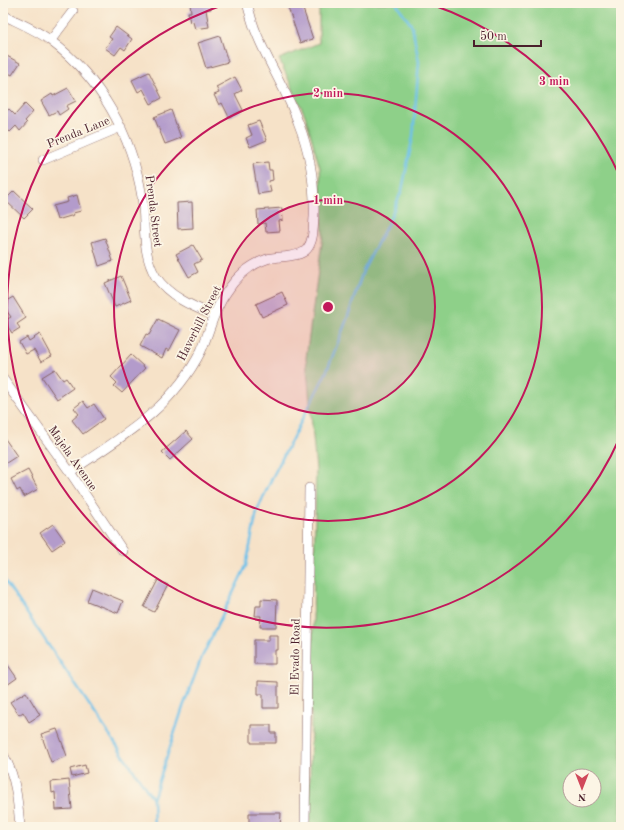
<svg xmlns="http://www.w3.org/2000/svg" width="624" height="830" viewBox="0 0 624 830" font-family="'Old Standard TT',serif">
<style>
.green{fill:#8ed089;stroke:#6c785a;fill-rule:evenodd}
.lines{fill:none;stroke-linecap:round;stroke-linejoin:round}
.stream{stroke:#6dc1ea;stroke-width:2.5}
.building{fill:#b39bcb}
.minor-casing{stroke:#866362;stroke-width:10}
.minor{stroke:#fff;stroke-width:9}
.ring{fill:none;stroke:#c2185b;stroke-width:2}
.labels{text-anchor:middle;stroke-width:3.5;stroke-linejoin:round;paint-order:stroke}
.street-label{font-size:12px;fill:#4a1f2b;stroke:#fcf5e5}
.centre{fill:#c2185b;stroke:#fcf5e5;stroke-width:2}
.ring-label{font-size:12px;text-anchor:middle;font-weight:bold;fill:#c2185b;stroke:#fcf5e5;stroke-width:3.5;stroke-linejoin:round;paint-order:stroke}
</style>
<rect width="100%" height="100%" fill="#fcf5e5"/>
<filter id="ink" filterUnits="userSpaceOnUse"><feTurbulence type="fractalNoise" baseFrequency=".025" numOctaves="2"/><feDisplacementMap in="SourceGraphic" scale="8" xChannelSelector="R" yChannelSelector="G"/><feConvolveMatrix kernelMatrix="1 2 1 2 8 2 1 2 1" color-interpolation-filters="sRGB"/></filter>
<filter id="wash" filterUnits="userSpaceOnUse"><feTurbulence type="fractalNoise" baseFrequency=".012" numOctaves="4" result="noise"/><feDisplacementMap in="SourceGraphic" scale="16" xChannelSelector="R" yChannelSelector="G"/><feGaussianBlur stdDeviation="0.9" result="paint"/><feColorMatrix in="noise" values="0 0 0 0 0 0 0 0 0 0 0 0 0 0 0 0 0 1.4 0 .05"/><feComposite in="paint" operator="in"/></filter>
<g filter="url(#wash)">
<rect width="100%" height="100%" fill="#f6e2c8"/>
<!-- green -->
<path class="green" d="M319 3H621V827H309L316 470 306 358 323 235 320 168 305 115 279 59 319 43ZM570 776H594V800H570Z"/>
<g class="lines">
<!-- stream -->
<path class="stream" d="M3 578 153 799
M154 827 153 799 183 707 201 659 246 566 257 511 272 478 326 373 347 319 363 271 389 221 402 190 413 136 419 62 412 26 396 3"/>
</g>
<g id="blocks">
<!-- building -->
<path class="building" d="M190 3H210L211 9 206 10 209 27 195 29 193 22 190 23 188 12H191Z
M301 3 313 39 300 43 288 7Z
M116 27 132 39 125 50 121 47 115 55 105 48 112 39 109 37Z
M220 36 228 62 206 68 198 43Z
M3 54 20 63 12 75 3 70Z
M149 72 162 98 151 104 143 89 138 92 132 80Z
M235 77 242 90 235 94 243 110 229 117 222 103 219 105 214 95 219 93 216 87Z
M68 88 76 101 66 106 68 109 59 115 57 111 49 115 41 101 52 94 53 96Z
M25 104 33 112 25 121 27 123 20 131 16 126 10 132 3 125V114L9 109 15 115Z
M171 110 181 138 165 144 154 117Z
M259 121 267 140 250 147 246 138 252 135 248 125Z
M268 162 269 170H272L273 180 269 181 271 192 258 194 253 164Z
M14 191 33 209 24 218 5 200Z
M77 195 81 211 73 213 74 215 57 220 53 206 68 202 67 198Z
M192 202 193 228 178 229 177 203Z
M282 208 283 220 279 221 280 231 266 232 265 223 258 224 257 210Z
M105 238 113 261 99 266 92 242Z
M193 245 202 260 194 264 198 272 189 277 176 254Z
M121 276 131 300 115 307 105 283Z
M282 292 288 305 262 317 256 304Z
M13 297 26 318 17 324 20 328 12 333 4 321 11 317 6 310 4 311 3 310V303Z
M158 319 180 330 169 351 166 349 162 358 140 346 146 334 149 335Z
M40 334 52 356 41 362 34 350 26 354 19 342 27 337 29 341Z
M131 355 145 368 122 393 114 386 117 383 111 377Z
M55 369 63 380 66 378 73 388 57 399 42 377Z
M83 401 88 408 94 404 104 419 83 434 72 420 79 414 74 408Z
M186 431 193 439 170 460 162 452Z
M3 436 17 456 3 465Z
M28 470 38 489 24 497 20 489 17 491 11 479Z
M53 524 65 541 52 550 40 533Z
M158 580 168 585 154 612 144 607Z
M92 588 123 601 118 613 87 601Z
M261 599 277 600 276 627H260L261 616H255L256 606H261Z
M269 635H278V650H275V664H254V640H269Z
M3 658 17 678 7 685 3 679Z
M258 681 278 682V708H263V694H258Z
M26 692 40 715 29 722 23 712 19 715 10 702Z
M251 725H271V733H276V743H251Z
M57 729 67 756 51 762 41 734Z
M85 765 87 773 72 777 70 769Z
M69 780 72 809 56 810 55 792 52 793 51 782Z
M249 813H281L280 827 249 826Z"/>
</g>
</g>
<g filter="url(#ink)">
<use href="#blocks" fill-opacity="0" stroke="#866362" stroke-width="1"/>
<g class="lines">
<defs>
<path id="minor" d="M3 15C19 23 37 30 51 41 101 79 132 135 142 197 146 223 141 253 156 277 170 297 192 306 213 315
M51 40 73 11
M43 160 121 127
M3 379 70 472 123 551
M70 472C121 437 172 409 201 351 210 331 213 311 226 293 236 277 249 265 267 259 278 256 300 258 307 249 314 240 313 228 314 217 315 185 310 152 298 122 287 91 268 63 256 32 252 23 250 13 247 3
M3 754C16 776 18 802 20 827
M305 827 309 488"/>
</defs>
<!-- minor casing -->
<use href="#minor" class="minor-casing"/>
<!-- minor -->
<use href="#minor" class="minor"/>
</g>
</g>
<!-- distance rings -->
<circle cx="328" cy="307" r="107" fill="#c2185b" fill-opacity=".12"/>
<g class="ring">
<circle cx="328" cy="307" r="107"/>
<circle cx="328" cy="307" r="214"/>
<path d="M620 437A320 320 0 1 1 226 4M430 4A320 320 0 0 1 620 177"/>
</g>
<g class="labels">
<!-- street labels -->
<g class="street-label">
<text transform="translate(78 132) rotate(-22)" y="4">Prenda Lane</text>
<text transform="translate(154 211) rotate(83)" y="4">Prenda Street</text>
<text transform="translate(199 323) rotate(-63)" y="4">Haverhill Street</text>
<text transform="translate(73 458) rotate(55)" y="4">Majela Avenue</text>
<text transform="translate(295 657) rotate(-89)" y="4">El Evado Road</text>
</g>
</g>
<circle cx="328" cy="307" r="6" class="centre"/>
<g class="ring-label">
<text x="554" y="85">3 min</text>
<text x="328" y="97">2 min</text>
<text x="328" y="204">1 min</text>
</g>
<!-- margin -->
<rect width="624" height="830" fill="none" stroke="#fcf5e5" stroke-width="16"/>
<!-- north arrow -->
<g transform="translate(582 788) rotate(180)"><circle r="19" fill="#fcf5e5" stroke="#b59f9b"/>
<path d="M0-3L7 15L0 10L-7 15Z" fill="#d1495b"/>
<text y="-6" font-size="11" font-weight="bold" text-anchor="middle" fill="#4a1f2b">N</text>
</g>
<!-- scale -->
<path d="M474 40v6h67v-6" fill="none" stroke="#4a1f2b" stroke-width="2"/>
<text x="480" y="40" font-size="12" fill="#4a1f2b" stroke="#fcf5e5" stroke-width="3" paint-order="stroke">50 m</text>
</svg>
